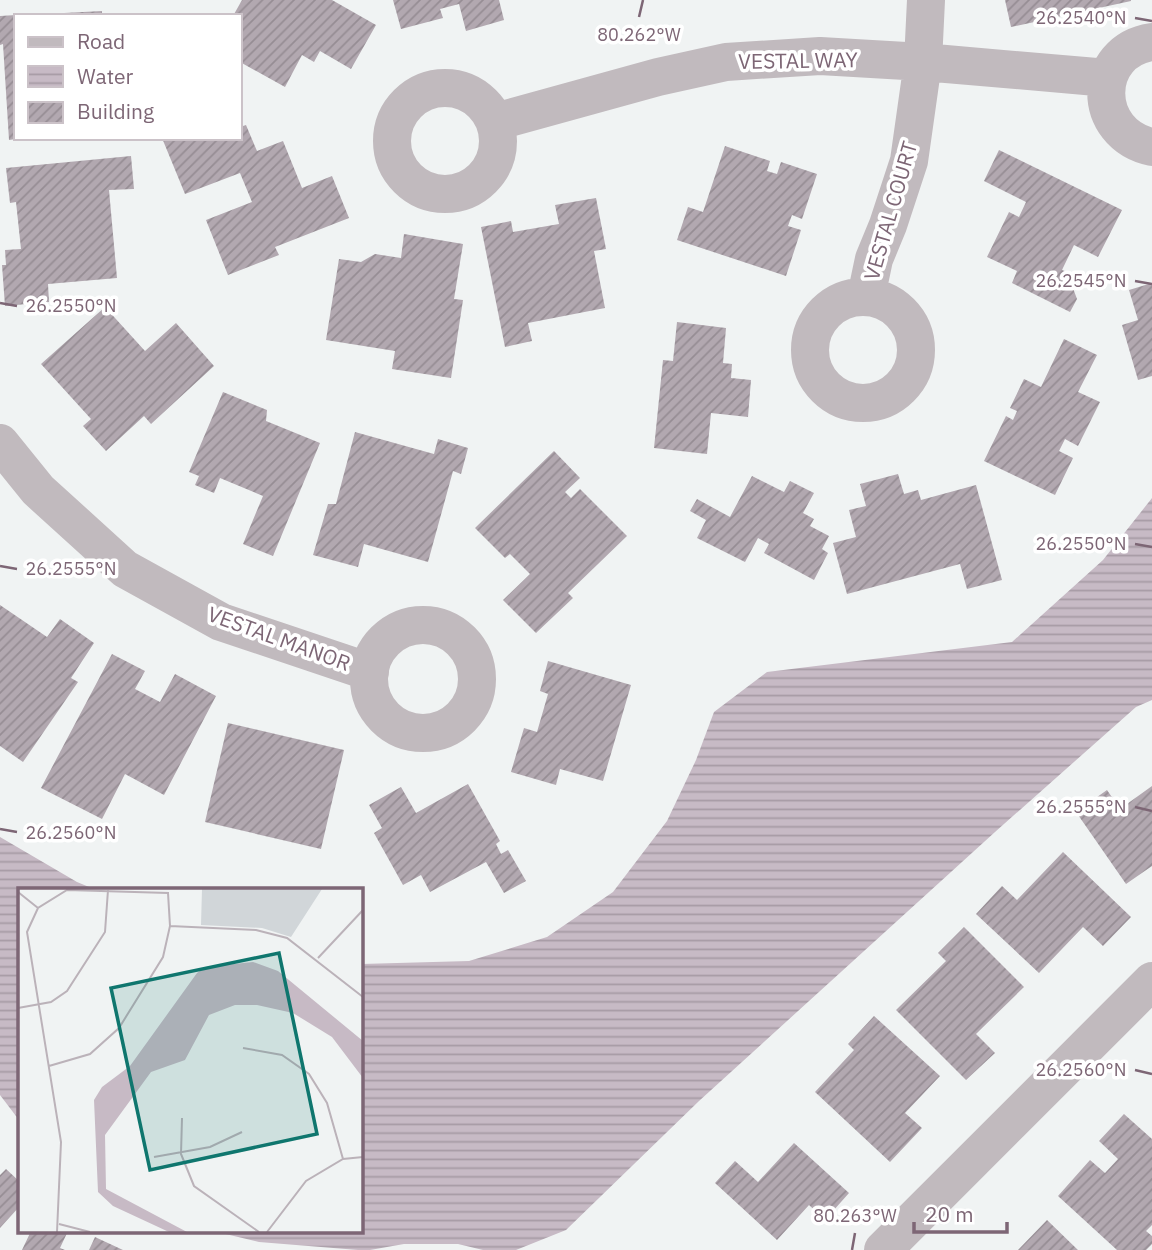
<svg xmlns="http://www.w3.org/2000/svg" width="1152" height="1250" viewBox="0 0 1152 1250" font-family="'IBM Plex Sans',sans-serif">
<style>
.water{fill:url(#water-rules)}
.building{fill:url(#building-hatch)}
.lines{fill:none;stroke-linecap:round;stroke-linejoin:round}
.minor{stroke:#c1babe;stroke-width:38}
.ticks{fill:none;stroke:#7d6675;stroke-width:2.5}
.labels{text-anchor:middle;stroke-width:7;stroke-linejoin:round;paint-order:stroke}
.street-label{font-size:21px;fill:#7d6675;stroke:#fff}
.inset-road{fill:none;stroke:#bbb2b9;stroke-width:2}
.view{fill:#0f766e;fill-opacity:0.15;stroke:#0f766e;stroke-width:3.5}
.inset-edge{fill:none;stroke:#7d6675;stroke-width:3.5}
.ticks-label{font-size:18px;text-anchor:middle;fill:#7d6675;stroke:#fff;stroke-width:7;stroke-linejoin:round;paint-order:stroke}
</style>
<defs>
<pattern id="water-rules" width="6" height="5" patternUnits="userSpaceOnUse" patternTransform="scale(1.75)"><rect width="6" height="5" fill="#c7bac5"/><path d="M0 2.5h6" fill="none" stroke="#a79ba5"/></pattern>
<pattern id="building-hatch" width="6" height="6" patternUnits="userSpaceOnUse" patternTransform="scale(1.75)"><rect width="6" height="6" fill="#b2a8b0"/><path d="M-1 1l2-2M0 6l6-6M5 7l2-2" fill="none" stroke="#968d94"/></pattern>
</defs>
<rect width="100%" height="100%" fill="#f0f3f3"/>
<!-- water -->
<path class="water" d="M1152 498V700L1136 707 995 832 699 1101 566 1230 516 1250H483L458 1244H404L370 1250H358L259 1242 213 1231H360L361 964 469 961 547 937 613 892 667 821 696 760 714 712 767 672 1012 642 1103 560Z
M0 837 77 882 94 889 19 890V1120L0 1095Z"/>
<!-- building -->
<path class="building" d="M242 0H332L376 25 351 69 320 51 314 62 302 55 285 87 240 62V16H233Z
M393 0H499L504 20 466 31 459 4 440 9 443 18 401 29Z
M1005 0H1131V1L1011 27Z
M102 11V16H45V14Z
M16 15V139L9 140 3 44 0 45V16Z
M246 125 257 151 283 141 302 188 332 176 349 218 275 247 279 255 228 275 206 220 252 202 240 173 185 194 162 138H240V127Z
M725 146 770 161 767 171 777 174 781 162 817 174 802 219 792 215 788 226 801 230 786 276 677 240 688 207 703 212Z
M999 150 1122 210 1098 257 1074 245 1062 270 1067 272 1077 299 1070 312 1012 283 1017 271 987 257 1009 212 1019 217 1026 202 984 181Z
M131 156 134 189 109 190 117 278 48 284 49 302 5 306 2 265H6L5 250 21 249 16 202 10 203 6 168Z
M596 198 606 249 594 251 605 308 528 323 532 341 505 347 481 227 511 221 513 232 559 224 555 205Z
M404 234 463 244 454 299 463 300 451 378 392 369 395 351 326 340 339 259 361 262 375 254 401 258Z
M1152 283V376L1138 380 1122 325 1138 320 1129 290Z
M105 307 145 351 176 323 214 366 151 424 144 416 106 451 83 426 91 419 41 364Z
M677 322 726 328 723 363 732 364 731 378 751 380 748 417 711 413 707 454 654 448 663 360 673 361Z
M1064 339 1097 355 1078 392 1100 402 1078 446 1065 439 1059 451 1073 458 1055 495 984 461 1006 416 1013 420 1017 411 1010 408 1024 379 1041 387Z
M223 392 267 410 266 421 320 443 273 556 243 544 263 496 220 478 214 493 195 485 199 476 189 472Z
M355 432 434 454 438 439 468 448 461 474 453 471 428 562 364 544 358 567 313 555 328 504H336Z
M554 451 580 478 565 492 571 498 580 489 627 536 568 593 573 598 536 633 503 600 530 574 510 554 505 558 475 528Z
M898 474 904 494 918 490 921 500 976 485 1002 580 967 589 960 564 847 594 833 543 856 537 849 510 866 506 860 484Z
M752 476 784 492 790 481 814 493 803 513 814 519 810 526 829 536 822 549 828 553 814 580 764 553 769 544 758 538 745 562 697 538 706 520 690 511 697 499 730 517Z
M0 605 47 637 60 619 94 643 71 678 78 682 23 762 0 746Z
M112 654 145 671 135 689 160 702 175 674 216 696 164 795 125 774 102 819 41 788Z
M548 661 631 685 603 781 560 769 556 785 511 772 524 728 537 732 548 694 540 691Z
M228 723 344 750 321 849 205 822Z
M468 784 500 841 496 844 501 854 508 850 526 881 504 893 486 862 430 892 421 875 403 885 374 833 382 828 369 805 401 787 416 813Z
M1152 786V866L1126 884 1076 812 1107 790 1120 809Z
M1063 852 1131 917 1103 946 1083 927 1039 973 976 914 1002 886 1017 900Z
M964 927 1024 987 976 1034 995 1053 966 1080 896 1010 946 961 938 953Z
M874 1016 940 1076 905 1113 922 1128 890 1162 815 1092 854 1050 848 1044Z
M1124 1114 1152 1139V1225L1146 1231 1152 1236V1244L1146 1250H1117L1058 1196 1090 1160 1105 1173 1118 1159 1099 1141Z
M794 1143 849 1193 825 1220 809 1205 777 1240 715 1183 735 1161 758 1182Z
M6 1169 19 1181V1207L0 1228V1175Z
M1047 1220 1078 1250H1018Z
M31 1231H68L60 1248 65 1250H22Z
M95 1237 123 1250H89Z"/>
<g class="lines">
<!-- minor -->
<path class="minor" d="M1152 42C1091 51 1091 134 1152 147
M392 141a53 53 0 1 1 106 0a53 53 0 1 1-106 0Z
M495 122 658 77 726 62 820 56 923 62 1108 78
M810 350a53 53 0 1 1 106 0a53 53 0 1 1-106 0Z
M866 297 874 259 888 225 909 161 923 62 926 0
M0 443 38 490 125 569 221 622 370 672
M369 679a54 54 0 1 1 108 0a54 54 0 1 1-108 0Z
M883 1250 1152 981"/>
</g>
<!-- ticks -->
<path class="ticks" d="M639 17 643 0M1135 18 1152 21M1135 281 1152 284M0 303 17 306M1135 544 1152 547M0 566 17 569M1135 807 1152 811M0 829 17 832M1135 1070 1152 1074M852 1250 855 1233"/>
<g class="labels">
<!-- street labels -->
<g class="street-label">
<text transform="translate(798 61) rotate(-1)" y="7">VESTAL WAY</text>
<text transform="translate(891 211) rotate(-74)" y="7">VESTAL COURT</text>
<text transform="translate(279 639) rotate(20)" y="7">VESTAL MANOR</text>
</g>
</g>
<!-- overview -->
<g transform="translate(18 888)">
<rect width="345" height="345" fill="#f0f3f3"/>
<path d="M184 1H304L273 49 244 40 183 37Z" fill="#d1d6d9"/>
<path d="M235 74 260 83 345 153V190L314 149 275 125 239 117H217L191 127 167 172 133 184 87 247 88 301 169 344H151L95 318 80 304 76 212 84 199 112 178 179 85 187 79Z" fill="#c7bac5"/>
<path class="inset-road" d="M0 4 20 20M152 38 238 42 269 50 345 109M300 70 345 22M0 120 33 114 49 103 87 44 90 2M225 160 264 167 291 186 309 215 325 271M31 178 72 166 101 140 145 69 152 38 150 5 49 2 20 20 9 44 43 254 39 344M164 230 163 266 176 298 241 344M0 237V326M136 269 192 259 224 244M41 336 72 344M249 344 288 293 325 271 345 269"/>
<path class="view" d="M261 65 299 246 132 282 93 100Z"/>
<rect width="345" height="345" class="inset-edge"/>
</g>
<g class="ticks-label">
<text x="1081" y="24">26.2540°N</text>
<text x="639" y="41">80.262°W</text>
<text x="1081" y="287">26.2545°N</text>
<text x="71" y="312">26.2550°N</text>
<text x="1081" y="550">26.2550°N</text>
<text x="71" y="575">26.2555°N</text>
<text x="1081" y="813">26.2555°N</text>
<text x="71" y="839">26.2560°N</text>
<text x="1081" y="1076">26.2560°N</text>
<text x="855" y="1222">80.263°W</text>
</g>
<!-- legend -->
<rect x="14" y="14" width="228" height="126" fill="#ffffff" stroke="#cbc2c8" stroke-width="2"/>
<rect x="28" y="37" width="35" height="10" fill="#c1babe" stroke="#cbc2c8" stroke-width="2"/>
<text x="77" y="49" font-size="21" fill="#7d6675">Road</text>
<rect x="28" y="66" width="35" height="21" fill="url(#water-rules)" stroke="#cbc2c8" stroke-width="2"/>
<text x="77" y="84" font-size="21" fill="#7d6675">Water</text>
<rect x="28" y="102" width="35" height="21" fill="url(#building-hatch)" stroke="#cbc2c8" stroke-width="2"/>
<text x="77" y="119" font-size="21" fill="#7d6675">Building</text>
<!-- scale -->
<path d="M914 1222v10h93v-10" fill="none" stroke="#7d6675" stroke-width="3.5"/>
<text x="925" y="1222" font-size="21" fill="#7d6675" stroke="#ffffff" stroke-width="5" paint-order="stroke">20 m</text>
</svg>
